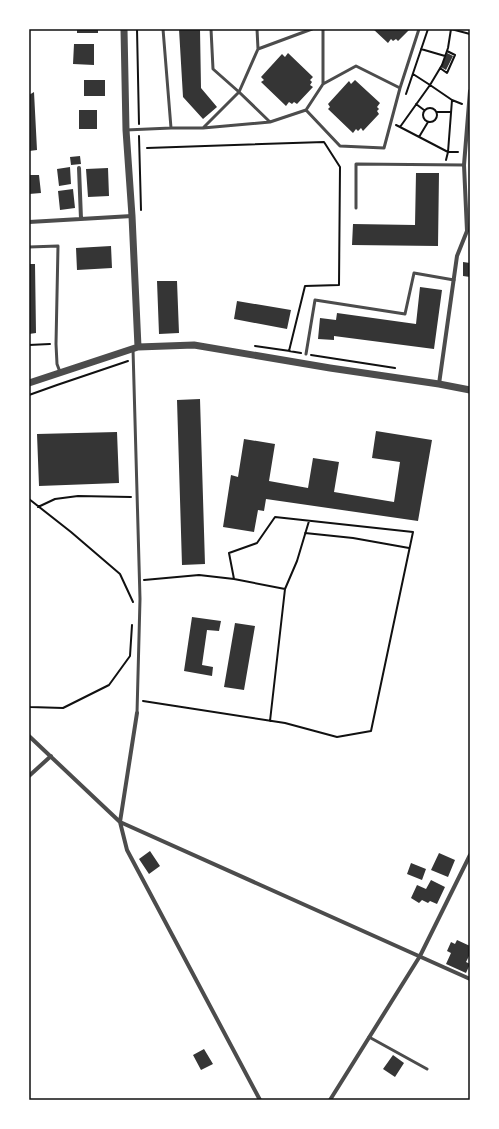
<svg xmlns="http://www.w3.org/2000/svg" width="499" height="1129" viewBox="0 0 499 1129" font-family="'Playfair Display',serif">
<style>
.building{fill:#353535}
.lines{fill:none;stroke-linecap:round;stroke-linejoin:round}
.path{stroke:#111;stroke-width:2}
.service{stroke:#4c4c4c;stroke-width:3}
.minor{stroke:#4c4c4c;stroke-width:4}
.tertiary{stroke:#4c4c4c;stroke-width:7}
.neatline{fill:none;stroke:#111;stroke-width:1.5}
</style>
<rect width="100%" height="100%" fill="#fff"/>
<!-- building -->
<path class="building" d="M77 29H98V33H77Z
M179 29H200L201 88 217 107 203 119 183 97Z
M373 29H410L398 41 396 39 393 41 391 39 388 43Z
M74 44H94V65L73 64Z
M288 53 313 77 310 80 312 82 310 85 313 87 297 104 294 102 292 104 289 102 286 106 261 82 264 80 261 77 282 54 285 57Z
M447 53 453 56 446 70 441 67Z
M84 80H105V96H84Z
M355 80 380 103 377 107 379 109 377 111 379 114 363 131 361 128 358 131 356 129 353 133 328 109 330 107 328 104 349 81 351 84Z
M34 92 37 150 29 151V95Z
M79 110H97V129H79Z
M80 156 81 164 71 165 70 157Z
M70 167 71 184 59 186 57 169Z
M108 168 109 196 88 197 86 169Z
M416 173H439L438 246 352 245 353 224 415 225Z
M29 175H39L41 193 29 194Z
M73 189 75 208 60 210 58 191Z
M111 246 112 268 77 270 76 248Z
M463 262 470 263V277L463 276Z
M29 264H35L36 333 29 334Z
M157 281H177L179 333 159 334Z
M420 287 442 290 434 349 334 336V340L318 339 320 318 336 320 337 313 416 324Z
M237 301 291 310 287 329 234 319Z
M200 399 205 564 182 565 177 400Z
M376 431 432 440 418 521 266 499 264 511 258 510 254 532 223 527 231 475 238 477 244 439 275 444 269 481 308 488 313 458 339 462 334 492 394 502 400 462 372 458Z
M117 432 119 483 39 486 37 434Z
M192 617 221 621 219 631 207 630 202 665 213 667 212 676 184 671Z
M235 623 255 626 244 690 224 687Z
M150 851 160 866 149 874 139 859Z
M439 853 455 860 448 877 431 870Z
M411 863 426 869 422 880 407 874Z
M431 880 445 887 437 904 430 901 428 903 422 900 419 903 411 898 417 885 426 889Z
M457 940 470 946V954L466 962 470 964 466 973 446 964 451 953 447 951 451 942 455 944Z
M204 1049 213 1064 201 1070 193 1055Z
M393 1055 404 1063 395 1077 383 1069Z"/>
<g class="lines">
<!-- path -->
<path class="path" d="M137 29 139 124
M451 29 470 34
M421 49 445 56
M440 68 447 73 455 55 447 51
M413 74 430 85 442 65 448 48 451 29
M406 94 428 29
M452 100 462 104
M416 104 424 110
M423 115a7 7 0 1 1 14 0a7 7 0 1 1-14 0Z
M437 112H451
M396 125 400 127 430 85 452 100 448 152H458
M400 127 448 152 446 160
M139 136 141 210
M419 137 428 122
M147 148 324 142 340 167 339 285 305 286 289 351 301 353
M29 345 50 344
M255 346 290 351
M311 355 395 368
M29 395 57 385 128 361
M29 499 71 532 120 574 133 602
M38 507 55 499 78 496 131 497
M305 533 353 538 409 548
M234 579 285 589 297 561 309 521
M143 701 285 723 337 737 371 731 413 532 275 517 257 543 229 553 234 579 199 575 144 580
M29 706 30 707 63 708 109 685 130 656 132 625
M270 721 285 589"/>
<!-- service -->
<path class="service" d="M163 29 171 128
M257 29 258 49
M323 29V84
M306 110 323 84 356 66 400 88
M270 122 239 92 258 49 312 29
M203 128 239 92 213 69 211 29
M126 130 171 128H203L270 122 306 110 340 146 384 148 400 88 419 29
M356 208V164L464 165
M29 247 58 246 56 344 57 364 60 372
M133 349 140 599 137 713
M306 354 315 300 405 314 414 273 454 280
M369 1037 427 1069"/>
<!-- minor -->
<path class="minor" d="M79 168 81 219
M29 222 132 216
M439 384 457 256 467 231 464 165 470 91
M137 713 120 822 470 979
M29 736 120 822 127 850 260 1100
M29 776 51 756
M330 1100 420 956 470 855"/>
<!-- tertiary -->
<path class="tertiary" d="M124 29 126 130 132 216 138 347
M29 383 138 347 194 345 330 368 439 384 470 390"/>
</g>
<!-- border -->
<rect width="499" height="1129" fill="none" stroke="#ffffff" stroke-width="60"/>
<rect x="30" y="30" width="439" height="1069" class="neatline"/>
</svg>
